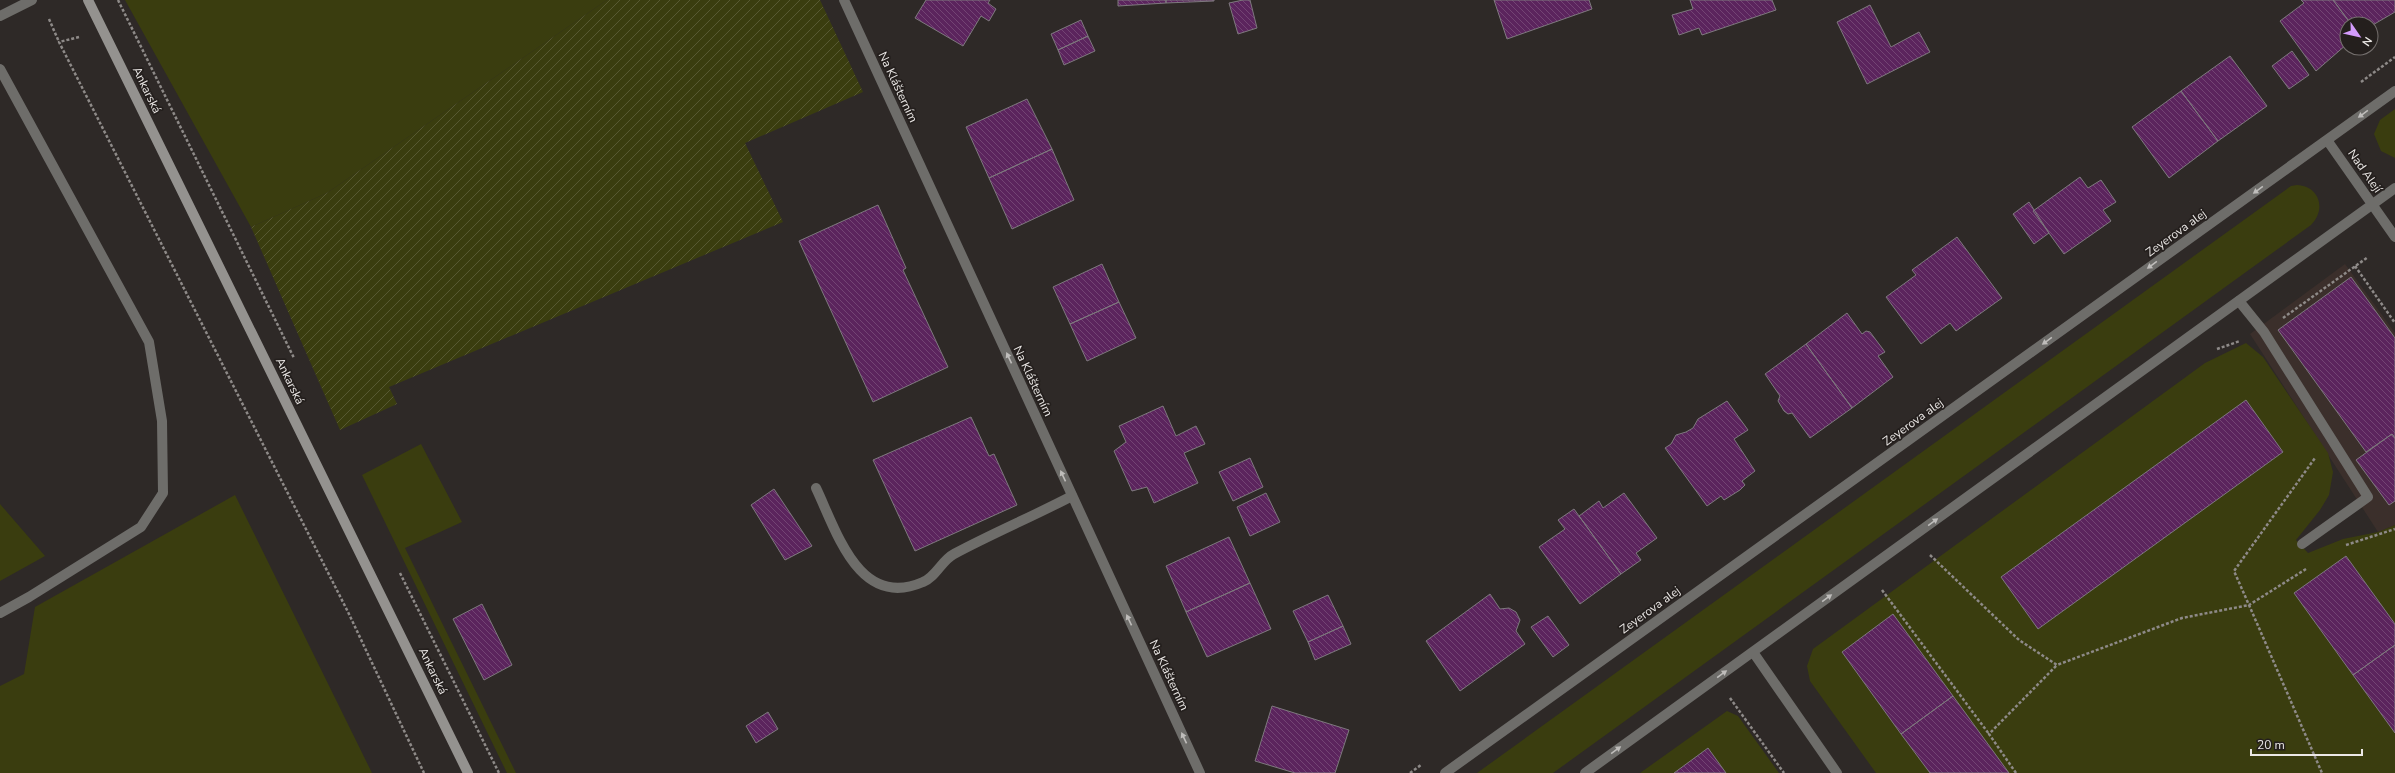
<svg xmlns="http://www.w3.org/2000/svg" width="2395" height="773" viewBox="0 0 2395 773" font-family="'Nunito Sans',sans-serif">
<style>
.built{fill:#3b2f2b}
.grass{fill:#3a3d0f;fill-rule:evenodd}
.garden{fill:url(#garden-furrows)}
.building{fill:url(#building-back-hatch);stroke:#7e797e}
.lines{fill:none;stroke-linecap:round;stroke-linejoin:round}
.path{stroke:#8e8a88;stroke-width:2.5;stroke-dasharray:3 2;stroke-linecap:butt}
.lane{stroke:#6e6d6a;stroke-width:10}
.street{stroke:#6e6d6a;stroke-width:10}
.secondary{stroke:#94928f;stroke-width:10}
.oneway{fill:#bfbdbb}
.labels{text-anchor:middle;stroke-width:3.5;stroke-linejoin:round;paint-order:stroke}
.street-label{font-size:12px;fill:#ebe8e6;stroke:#241f1d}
</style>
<defs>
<pattern id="garden-furrows" width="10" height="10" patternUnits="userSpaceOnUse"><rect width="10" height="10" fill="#3a3d0f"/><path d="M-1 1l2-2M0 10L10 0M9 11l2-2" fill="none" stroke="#575932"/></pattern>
<pattern id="building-back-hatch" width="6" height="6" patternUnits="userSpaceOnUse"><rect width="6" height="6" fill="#5b245d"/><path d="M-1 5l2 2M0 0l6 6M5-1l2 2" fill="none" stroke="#734474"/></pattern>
</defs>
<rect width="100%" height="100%" fill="#2e2927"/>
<!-- built -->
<path class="built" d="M2345 264 2395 333V525L2378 532 2250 334Z"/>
<!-- grass -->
<path class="grass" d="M125 0H607L327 193 251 227Z
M2395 109V158L2381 151 2374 134 2380 120Z
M2297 185C2319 186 2327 209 2311 225L1553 773H1477L2291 186Z
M2246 343 2263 357 2328 453 2333 472 2329 495 2320 510 2296 540 2308 553 2343 539 2378 532 2395 525V624L2346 556 2294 593 2395 733V773H2009L1893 614 1842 652 1930 773H1876L1810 681 1807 666 1813 649 2205 363ZM2246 400 2283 452 2038 629 2001 577Z
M421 444 462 522 405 548 516 773H507L362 475Z
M235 495 372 773H0V686L24 674 35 607Z
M0 504 45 556 0 581Z
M1727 711 1738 716 1779 773H1640Z"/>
<!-- garden -->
<path class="garden" d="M607 0H820L863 92 745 143 783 222 389 387 397 404 340 430 251 227 327 193Z"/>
<!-- building -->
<path class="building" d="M926 0H990L988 3 996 9 989 21 981 16 963 46 915 18Z
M1118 0H1166V3L1118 6Z
M1166 0H1214V1L1166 3Z
M1243 0H1250L1257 28 1238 34 1229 3Z
M1494 0H1589L1592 9 1507 39Z
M1690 0H1772L1776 10 1702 35 1699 28 1679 35 1672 15 1693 9Z
M2301 0H2333L2351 24H2347V44L2316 71 2280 21 2304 3Z
M2333 0H2395V12L2371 26V24H2351Z
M1870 5 1891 47 1919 32 1930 52 1867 84 1837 22Z
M1081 20 1088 36 1058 50 1051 34Z
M1088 36 1095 51 1064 65 1058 50Z
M2292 51 2309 75 2289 89 2272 66Z
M2230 56 2267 106 2218 141 2181 91Z
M2181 91 2218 141 2169 178 2132 127Z
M1027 99 1052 149 989 178 966 127Z
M1052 149 1074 200 1012 229 989 178Z
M2080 177 2088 188 2101 180 2116 202 2103 210 2111 221 2064 254 2033 211Z
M2029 202 2049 233 2034 244 2013 214Z
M878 205 906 268 903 270 948 367 873 402 799 241Z
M1957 237 2002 298 1956 331 1950 323 1921 344 1886 297 1916 275 1912 270Z
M1102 264 1119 302 1070 324 1053 287Z
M2351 277 2395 338V438L2392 434 2366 452 2278 330Z
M1119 302 1136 338 1087 361 1070 324Z
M1847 313 1862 334 1866 331 1870 332 1885 352 1878 356 1893 377 1852 408 1806 344Z
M1806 344 1852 408 1810 438 1792 413 1788 414 1784 411 1778 401 1780 396 1765 374Z
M2246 400 2283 452 2038 629 2001 577Z
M1727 401 1748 430 1734 439 1755 471 1742 481 1745 485 1740 490 1724 500 1721 496 1707 506 1665 448 1671 444 1676 435 1686 432 1693 428 1698 419Z
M1163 406 1176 436 1196 426 1205 444 1184 453 1198 483 1154 503 1147 487 1132 491 1114 451 1126 442 1119 426Z
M971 417 989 456 994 454 1017 505 915 551 873 460Z
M2392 434 2395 438V501L2389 505 2356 460Z
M1250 458 1263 487 1233 501 1219 472Z
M774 489 812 546 785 560 751 505Z
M1266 493 1280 522 1250 536 1237 507Z
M1624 493 1657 538 1636 553 1641 560 1621 574 1579 516 1599 501 1603 508Z
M1574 509 1621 574 1580 604 1539 547 1565 529 1558 520Z
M1229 537 1250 583 1186 612 1166 566Z
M2346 556 2395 624V645L2353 675 2294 593Z
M1250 583 1271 629 1207 657 1186 612Z
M1490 594 1500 609 1509 608 1516 612 1520 620 1516 631 1525 644 1460 691 1426 641Z
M1328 595 1343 626 1308 642 1293 611Z
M482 604 512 665 484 680 453 619Z
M1893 614 1953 696 1901 734 1842 652Z
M1548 616 1569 645 1553 657 1531 627Z
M1343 626 1351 644 1315 660 1308 642Z
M2395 645V733L2353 675Z
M1953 696 2009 773H1930L1901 734Z
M1272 706 1349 730 1335 773H1295L1255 761Z
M768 712 778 729 756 743 746 726Z
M1708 748 1726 773H1674Z"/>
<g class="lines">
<!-- path -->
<path class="path" d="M118 0 294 358
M49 19 59 42
M79 37 59 42 348 612 424 773
M2361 82 2395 57
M2355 266 2395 323
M2283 318 2368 257
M2217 349 2240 341
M2346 545 2395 529
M1930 555 2019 640 2057 665 2182 618 2249 605 2322 773
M2306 569 2249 605 2234 571 2315 458
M400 573 499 773
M1882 590 1989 734
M1730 698 1784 773
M1410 773 1421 765
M2016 773 1989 734 2057 665"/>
<!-- lane -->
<path class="lane" d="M0 16 32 0
M0 69 149 342 162 421 163 493 141 527 29 597 0 613
M2239 301 2264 332 2368 497 2302 544
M816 488C837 532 859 610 923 582 936 577 942 560 954 554 993 533 1034 516 1072 496"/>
<!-- street -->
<path class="street" d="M844 0 1200 773
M2327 140 2395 237
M1753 652 1837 773
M1445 773 2395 91
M1585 773 2395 188"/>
<!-- secondary -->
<path class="secondary" d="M88 0 468 773"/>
</g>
<!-- one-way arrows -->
<defs><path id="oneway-solid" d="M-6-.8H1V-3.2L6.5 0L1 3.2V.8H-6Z"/></defs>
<g class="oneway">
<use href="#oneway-solid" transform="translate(2363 114) rotate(144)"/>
<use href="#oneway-solid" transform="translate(2258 190) rotate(144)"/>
<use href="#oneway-solid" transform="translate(2152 265) rotate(144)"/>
<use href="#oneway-solid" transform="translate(2047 341) rotate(144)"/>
<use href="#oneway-solid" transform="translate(1009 358) rotate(-115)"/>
<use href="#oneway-solid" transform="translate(1063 476) rotate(-115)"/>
<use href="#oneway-solid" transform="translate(1933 522) rotate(-36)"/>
<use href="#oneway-solid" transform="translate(1827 598) rotate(-36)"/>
<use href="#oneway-solid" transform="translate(1129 620) rotate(-115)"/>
<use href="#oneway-solid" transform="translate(1722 674) rotate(-36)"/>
<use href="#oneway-solid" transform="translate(1184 738) rotate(-115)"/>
<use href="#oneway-solid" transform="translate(1616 750) rotate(-36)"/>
</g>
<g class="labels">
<!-- street labels -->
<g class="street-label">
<text transform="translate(898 87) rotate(65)" y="4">Na Klášterním</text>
<text transform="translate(147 90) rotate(64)" y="4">Ankarská</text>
<text transform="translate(2365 171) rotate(55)" y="4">Nad Alejí</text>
<text transform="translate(2176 233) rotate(-36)" y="4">Zeyerova alej</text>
<text transform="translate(290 381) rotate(64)" y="4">Ankarská</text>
<text transform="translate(1033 381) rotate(65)" y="4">Na Klášterním</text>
<text transform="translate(1913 422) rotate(-36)" y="4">Zeyerova alej</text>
<text transform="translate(1650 610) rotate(-36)" y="4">Zeyerova alej</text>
<text transform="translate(433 671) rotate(64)" y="4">Ankarská</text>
<text transform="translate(1169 675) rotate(65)" y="4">Na Klášterním</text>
</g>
</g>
<!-- north arrow -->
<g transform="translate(2359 36) rotate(124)"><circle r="19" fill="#241f1d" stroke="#746f6d"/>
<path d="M0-3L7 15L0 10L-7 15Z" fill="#d49cfc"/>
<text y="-6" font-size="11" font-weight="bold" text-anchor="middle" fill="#ebe8e6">N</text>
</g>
<!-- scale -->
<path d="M2251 749v6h111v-6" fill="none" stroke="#ebe8e6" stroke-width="2"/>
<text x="2257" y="749" font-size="12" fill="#ebe8e6" stroke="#241f1d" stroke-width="3" paint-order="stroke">20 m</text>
</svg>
